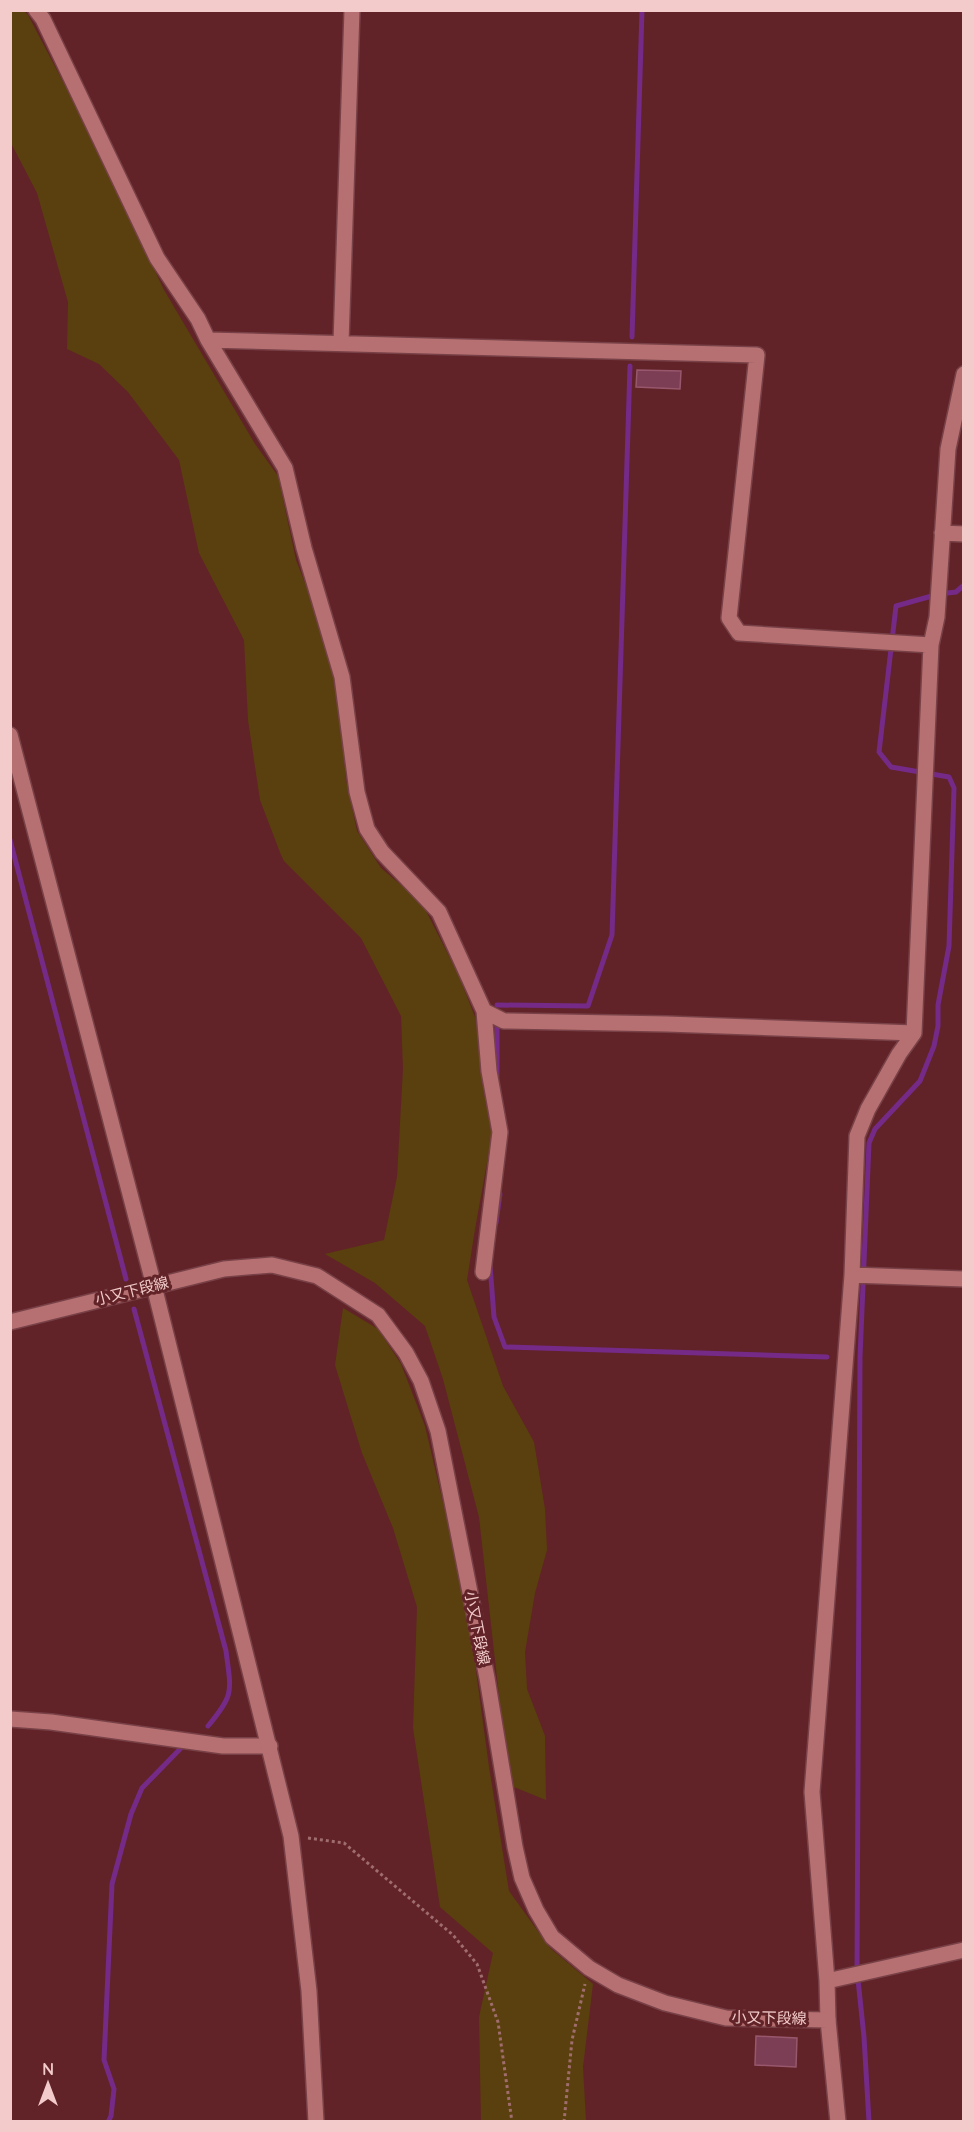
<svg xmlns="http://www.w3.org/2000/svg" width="974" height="2132" viewBox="0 0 974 2132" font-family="Quicksand,'Noto Sans JP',sans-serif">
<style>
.green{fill:#5a400e}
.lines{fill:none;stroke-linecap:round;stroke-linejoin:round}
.stream{stroke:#752a87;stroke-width:5}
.building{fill:#7c3e54;stroke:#98576d;stroke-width:1.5}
.minor-casing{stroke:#784147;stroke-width:18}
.tertiary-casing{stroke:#784147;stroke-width:18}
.secondary-casing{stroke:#784147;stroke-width:18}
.path{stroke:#a06d6e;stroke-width:3;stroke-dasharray:3 3;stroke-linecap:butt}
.minor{stroke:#b67071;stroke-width:15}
.tertiary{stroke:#b67071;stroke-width:15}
.secondary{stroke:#b67071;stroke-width:15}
.labels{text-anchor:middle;stroke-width:6;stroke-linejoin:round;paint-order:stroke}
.street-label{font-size:15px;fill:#f2cbca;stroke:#612327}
</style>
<rect width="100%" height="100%" fill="#612327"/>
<!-- green -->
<path class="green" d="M10 11H24L28 15 82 118 164 290 255 444 278 476 296 560 323 629 337 687 346 780 357 831 381 868 422 903 458 974 477 1022 483 1088 492 1135 475 1229 467 1280 503 1386 534 1442 545 1509 547 1550 535 1593 525 1652 527 1689 545 1736 546 1800 509 1785 479 1517 443 1379 425 1326 375 1283 325 1254 384 1240 397 1177 403 1069 401 1016 361 938 284 861 281 855 260 800 248 720 244 640 199 553 179 460 128 392 99 364 67 349 68 302 37 193 11 143Z
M343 1308 378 1329 401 1364 425 1426 467 1605 489 1767 509 1891 550 1948 593 1984 583 2067 586 2121H481L479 2017 493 1953 440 1907 413 1728 417 1607 393 1528 362 1453 335 1365Z"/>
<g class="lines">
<!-- stream -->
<path class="stream" d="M632 337 642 10
M10 840 126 1279
M497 1005 588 1006 612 935 630 366
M497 1076V1026
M496 1223 500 1194
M490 1265 494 1317 505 1347 827 1357
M134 1309 226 1651C231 1691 235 1694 208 1726
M108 2122 111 2116 114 2089 104 2060 112 1884 131 1814 142 1788 183 1746
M869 2122 864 2037 857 1970 860 1357 869 1143 875 1129 920 1081 934 1046 938 1026V1005L949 946 954 788 949 777 891 767 879 752 896 606 939 594 956 592 964 585"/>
</g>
<!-- building -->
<path class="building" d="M637 370 681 371 680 389 636 387Z
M756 2036 797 2038 796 2067 755 2065Z"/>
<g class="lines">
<defs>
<path id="minor" d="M36 10 43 19 157 258 198 319 208 340 757 355 729 618 739 633 931 645
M208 340 285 468 304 548 342 677 357 792 367 829 382 852 439 912 484 1011 504 1021 667 1024 914 1033
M341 343 352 10
M942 533 964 534
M483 1272 500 1132 489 1071 484 1011
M852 1275 964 1279
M10 1719 51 1722 223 1746H270
M827 1981 964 1950
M828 2020 827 1981 812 1792 852 1275 857 1136 868 1109 899 1054 914 1033 931 645 937 617 948 449 964 374"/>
<path id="tertiary" d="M10 735 154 1286 291 1836 309 1991 316 2122"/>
<path id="secondary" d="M10 1322 224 1269 272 1265 317 1276 378 1315 406 1353 421 1381 438 1431 487 1678 515 1847 522 1878 536 1910 552 1937 589 1968 618 1985 665 2003 726 2018 828 2020 838 2122"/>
</defs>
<!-- minor casing -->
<use href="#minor" class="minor-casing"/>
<!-- tertiary casing -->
<use href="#tertiary" class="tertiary-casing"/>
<!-- secondary casing -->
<use href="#secondary" class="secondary-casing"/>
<!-- path -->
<path class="path" d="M308 1838 344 1843 453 1935 477 1964 498 2022 512 2122
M564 2122 572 2040 585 1984"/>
<!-- minor -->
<use href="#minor" class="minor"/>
<!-- tertiary -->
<use href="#tertiary" class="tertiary"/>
<!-- secondary -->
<use href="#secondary" class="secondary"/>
</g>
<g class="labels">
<!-- street labels -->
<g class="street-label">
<text transform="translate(132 1291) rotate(-14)" y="5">小又下段線</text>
<text transform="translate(477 1628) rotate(79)" y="5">小又下段線</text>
<text transform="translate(769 2018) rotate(1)" y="5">小又下段線</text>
</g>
</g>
<!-- border -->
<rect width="974" height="2132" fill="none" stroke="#f2cbca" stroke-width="24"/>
<!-- north arrow -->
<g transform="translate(48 2084)" stroke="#612327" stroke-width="4.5" paint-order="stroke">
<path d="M0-4.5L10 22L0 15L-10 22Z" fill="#f2cbca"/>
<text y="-9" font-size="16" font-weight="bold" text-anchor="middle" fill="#f2cbca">N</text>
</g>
</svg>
